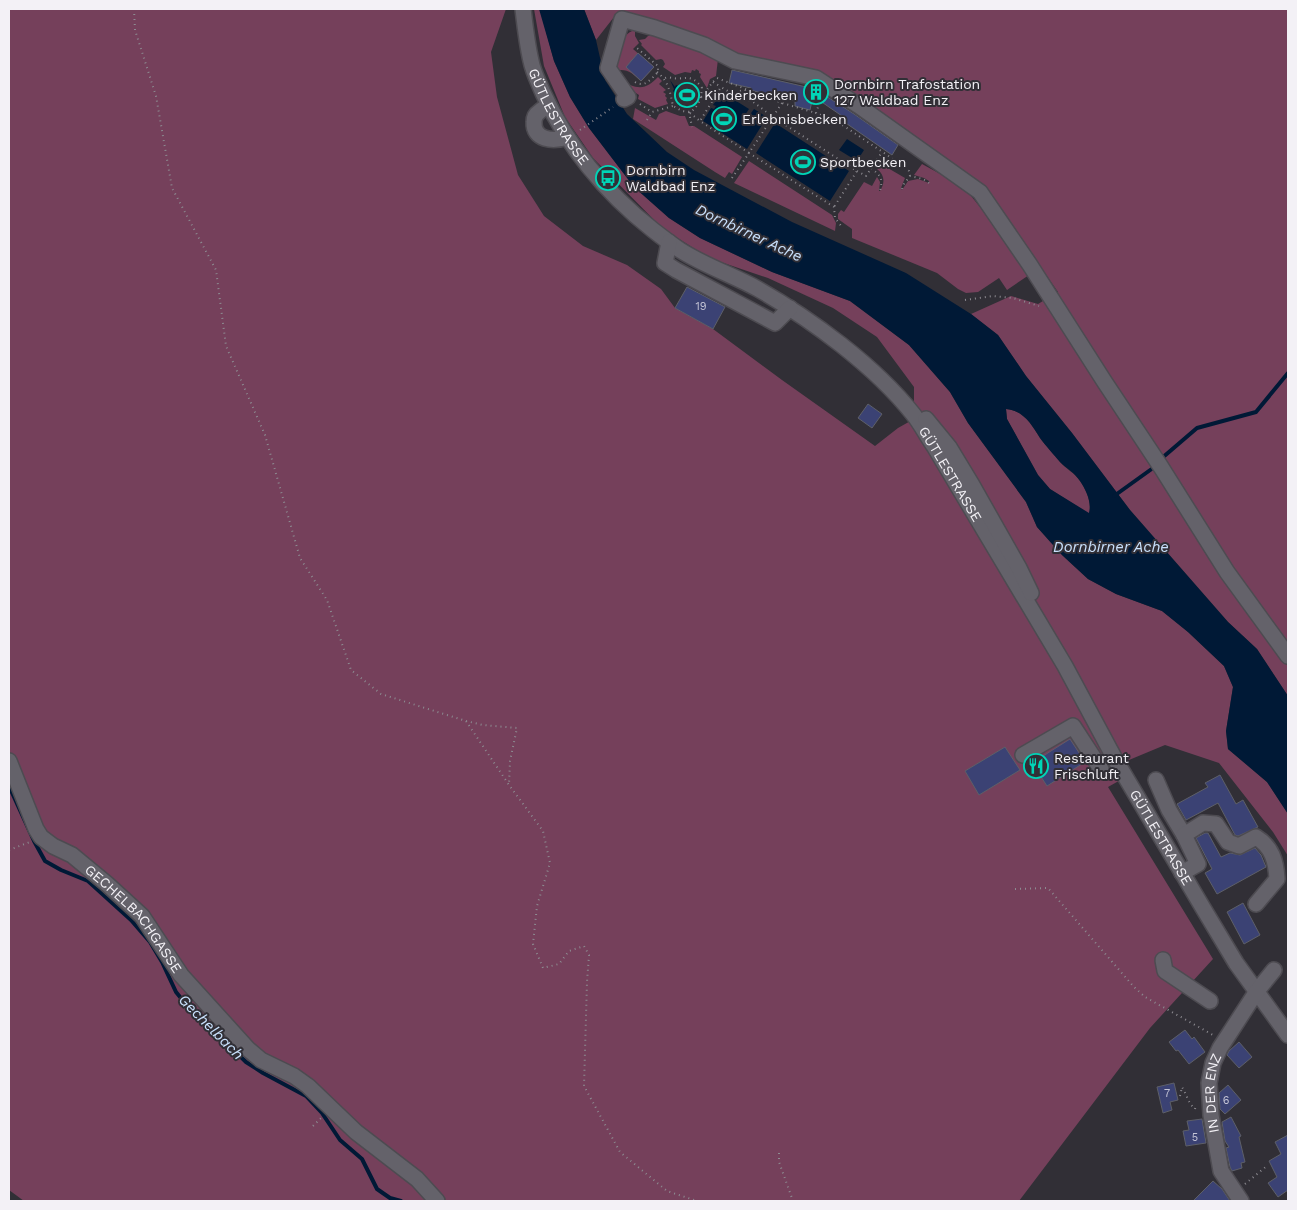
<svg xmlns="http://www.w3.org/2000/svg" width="1297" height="1210" viewBox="0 0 1297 1210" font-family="'Work Sans',sans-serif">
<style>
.green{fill:#75405b}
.water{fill:#001936;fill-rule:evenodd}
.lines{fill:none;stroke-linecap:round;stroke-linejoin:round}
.stream{stroke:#001936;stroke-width:4}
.building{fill:#3b4274;stroke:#5d5f68}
.minor-casing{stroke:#4d4b51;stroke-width:18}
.path{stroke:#8d8b91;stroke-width:2;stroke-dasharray:1 4;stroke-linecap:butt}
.minor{stroke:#64626a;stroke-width:15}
.labels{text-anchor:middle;stroke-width:4;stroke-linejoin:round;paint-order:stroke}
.number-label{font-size:11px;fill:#c5c5d6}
.poi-label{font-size:14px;fill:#f3f1f6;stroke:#312f36;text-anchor:start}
.street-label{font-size:14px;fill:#f3f1f6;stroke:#312f36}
.water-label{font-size:15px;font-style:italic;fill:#c9e1fd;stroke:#312f36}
</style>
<rect width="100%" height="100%" fill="#312f36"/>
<!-- green -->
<path class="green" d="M9 9H506L491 52 497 97 518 175 544 216 583 246 627 265 661 289 675 308 713 329 782 380 875 446 898 428 914 419V387L877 337 833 308 768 278 709 258 662 228 593 158 565 117 544 66 534 9H540L554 61 570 97 589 128 634 187 669 218 700 238 772 272 850 301 909 345 950 392 968 423 1026 502 1037 527 1062 555 1088 579 1116 594 1162 611 1188 632 1224 666 1233 687 1226 731 1228 749 1267 782 1288 814V856L1273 832 1219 763 1165 745 1117 765 1124 778 1108 787 1213 959 1150 1028 1019 1201H24L9 1190Z
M584 9H1288V696L1257 649 1228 622 1130 510 1072 433 1026 376 998 335 971 314 1011 296 1038 304 1058 292 987 190 865 100 818 70 736 53 710 39 624 13 614 17 596 40Z
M635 30V36L639 43 633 49 654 67 641 81C632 73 627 68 614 71 618 57 619 34 635 30Z
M657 34 702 50 718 59 716 76 710 79 707 88 700 77 701 74 699 73V71L696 69 695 71 692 70 691 73 685 72 675 75 663 67 665 64 663 60 661 59 656 60 641 45 642 44 639 40 645 39 648 36H655Z
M658 77 662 81 659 84 666 90 663 92 666 94 665 96 667 98 666 100 668 104 655 108 638 99 639 95 628 88 630 85C643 90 649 86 658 77Z
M635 108 656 120 659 114 666 111 680 116H685L689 126H694L742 157 732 174 729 172 725 178 715 172 633 119Z
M749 161 832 215 836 223 835 231 734 183Z
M881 164 905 178 901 188 902 190 908 181 918 179 929 183V181L924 178 914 175 922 164 955 182 971 196 1003 235 1029 275 1007 290 999 278 978 292 966 293 958 289 937 273 852 238V229L838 219V214L841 210 844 212 864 182 872 186 877 177 880 182 879 191H880C885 183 885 175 877 169Z
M1006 409C1024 411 1031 424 1040 438 1045 445 1055 455 1060 462 1066 469 1075 473 1080 481 1086 490 1092 502 1089 514L1050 489 1038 475 1007 419Z"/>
<!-- water -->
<path class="water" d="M539 9H584L596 40 605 80 627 114 667 152 694 170 792 222 906 273 971 314 998 335 1026 376 1072 433 1130 510 1228 622 1257 649 1288 696V814L1267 782 1228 749 1226 731 1233 687 1224 666 1188 632 1162 611 1116 594 1088 579 1062 555 1037 527 1026 502 968 423 950 392 909 345 850 301 772 272 700 238 669 218 634 187 589 128 570 97 554 61ZM1006 409C1024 411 1031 424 1040 438 1045 445 1054 455 1060 462 1066 468 1075 473 1080 481 1086 490 1092 502 1089 513L1050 489 1038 475 1007 419Z
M670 80 675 87 676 85 688 89 691 83 696 87 698 94C696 104 689 112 678 105L681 101 673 91 674 89Z
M722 92 749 109 743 118 746 120 754 109 767 117 747 149 703 121 711 108 714 109 716 106 713 105Z
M775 123 849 171 830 201 756 153Z
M847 139 864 150 857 161 839 150Z"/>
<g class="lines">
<!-- stream -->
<path class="stream" d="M1162 458 1197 428 1256 412 1288 373
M1114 496 1153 468
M9 786 34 841 45 861 61 870 88 881 131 920 150 942 162 962 176 992 193 1013 220 1036 246 1062 263 1073 306 1096 322 1113 340 1140 362 1159 377 1189 390 1198 401 1201"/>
</g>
<!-- building -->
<path class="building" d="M638 53 654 67 641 81 626 67Z
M732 70 815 89 854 114 898 145 892 155 840 119 842 116 813 96 810 110 795 106V101L750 90 751 88 729 83Z
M687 287 725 307 713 329 675 308Z
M868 404 882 414 872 428 858 418Z
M1070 739 1085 762 1047 786 1032 763Z
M1005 747 1020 770 979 795 965 771Z
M1220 775 1236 804 1243 800 1258 827 1238 836 1235 835 1218 803 1186 820 1177 804 1208 787 1205 783Z
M1205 833H1208L1221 857 1230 853 1240 855 1255 848 1261 855 1266 867 1217 894 1205 873 1212 869 1196 838Z
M1243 903 1260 935 1244 944 1227 912Z
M1185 1030 1192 1039 1194 1037 1205 1052 1189 1064 1178 1050 1176 1051 1169 1042Z
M1239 1042 1252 1057 1239 1068 1227 1055 1229 1051Z
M1174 1083 1178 1100 1170 1102 1172 1110 1163 1113 1157 1087Z
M1228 1085 1241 1100 1225 1114 1220 1109 1219 1093Z
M1231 1117 1241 1136 1239 1137 1245 1162 1241 1163 1242 1168 1232 1171 1230 1167 1226 1148 1229 1147 1225 1141 1222 1122Z
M1202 1119 1206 1143 1186 1146 1183 1131 1189 1130 1187 1121Z
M1288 1135V1190L1278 1197 1268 1183 1277 1177 1269 1161 1281 1154 1275 1142Z
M1213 1181 1222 1189 1230 1201H1193Z"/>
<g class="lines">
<defs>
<g id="minor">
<path id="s1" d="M523 9C525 26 527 44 531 61 533 72 539 83 543 93 568 147 606 193 653 230 662 237 671 244 680 250 705 266 733 275 758 289 811 319 875 366 913 414 921 424 927 436 934 446L1065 666 1116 761 1203 908 1236 963 1288 1035"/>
<path d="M624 99 628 97 608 68 622 19 655 28 704 45 735 61 816 78 859 106 980 192 1030 265 1104 381 1161 467 1227 572 1288 656"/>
<path d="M549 106C546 107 542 109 539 112 536 114 534 118 534 122 533 140 553 142 567 137"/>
<path d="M669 242 665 263 676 270 775 323 790 308"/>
<path d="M926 419 949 447 972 485 1019 568 1031 593"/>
<path d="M1023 755 1073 726 1101 769"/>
<path id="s2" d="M9 761 36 829 41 837 53 846 72 855 107 884 142 916 181 975 248 1049 261 1060 294 1076 308 1086 356 1132 417 1179 437 1201"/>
<path d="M1156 780 1169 810 1184 835"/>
<path d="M1182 873 1198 864 1184 835 1203 823 1216 824 1228 842 1239 846 1256 837C1272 847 1276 861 1277 879L1256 904"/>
<path d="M1163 960 1165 971 1210 1001"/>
<path id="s3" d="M1241 1201 1221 1171 1211 1115 1209 1083 1213 1063 1220 1048 1257 991 1274 970"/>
</g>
</defs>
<!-- minor casing -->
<use href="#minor" class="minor-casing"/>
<!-- path -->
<path class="path" d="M134 9 135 30 156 96 172 188 216 270 226 346 265 435 300 558 327 600 351 670 381 694 466 721 509 785 543 831 550 863 537 906 533 944 543 968 559 964 569 951 584 946 589 955 587 982 584 1086 620 1152 667 1191 697 1201
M657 72C669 82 670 92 673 106L682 111 691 112C699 105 701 99 702 88 690 71 684 82 668 77L665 78
M635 82C645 88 651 79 658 72V66L637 48
M713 82 721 87
M740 91 745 90 752 101
M701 97C708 90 709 85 717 78L782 103 816 113
M821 98 816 113 838 122 896 161 909 171 910 176
M782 103 749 153 700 121 721 87 745 101H752L773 117 857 171 834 207
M640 104 652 112
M689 112 692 127
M690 113 700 121
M647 120 652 112 673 106
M580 130 613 107
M871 168C881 176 883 178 880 191
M857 171 866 176 882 152
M732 178 749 153 834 207 835 218 842 227
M902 189 904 184 910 176 923 179 929 183
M965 300 993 296 1013 298 1039 306
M466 721 483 725 517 728 510 761 509 785
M9 850 30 842
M1015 889 1048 888 1134 987 1145 997 1213 1035
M1180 1096 1182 1087C1187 1095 1188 1103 1195 1109L1196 1104
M313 1126 322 1117
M779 1153V1162L793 1201
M1245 1184 1268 1165"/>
<!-- minor -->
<use href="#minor" class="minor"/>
</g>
<!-- icons -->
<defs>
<symbol id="building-ring" viewBox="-11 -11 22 22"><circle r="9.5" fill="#312f36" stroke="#00d5b7" stroke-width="1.5"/><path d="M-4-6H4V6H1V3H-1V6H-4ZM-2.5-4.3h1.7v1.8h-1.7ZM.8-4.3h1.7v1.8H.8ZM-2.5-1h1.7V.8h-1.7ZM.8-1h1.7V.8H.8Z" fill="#00d5b7"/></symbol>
<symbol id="stadium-ring" viewBox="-11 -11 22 22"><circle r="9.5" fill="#312f36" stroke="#00d5b7" stroke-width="1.5"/><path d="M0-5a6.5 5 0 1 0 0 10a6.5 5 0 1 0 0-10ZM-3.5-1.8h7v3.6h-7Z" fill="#00d5b7"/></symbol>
<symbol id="bus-ring" viewBox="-11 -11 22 22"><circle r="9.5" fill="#312f36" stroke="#00d5b7" stroke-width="1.5"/><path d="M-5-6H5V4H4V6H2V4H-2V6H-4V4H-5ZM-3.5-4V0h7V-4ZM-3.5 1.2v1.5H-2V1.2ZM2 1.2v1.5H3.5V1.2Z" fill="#00d5b7"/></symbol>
<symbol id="restaurant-ring" viewBox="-11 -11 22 22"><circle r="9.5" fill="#312f36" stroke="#00d5b7" stroke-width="1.5"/><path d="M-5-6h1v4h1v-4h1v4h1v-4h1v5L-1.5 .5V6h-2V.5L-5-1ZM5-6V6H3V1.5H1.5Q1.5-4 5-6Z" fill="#00d5b7"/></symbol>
</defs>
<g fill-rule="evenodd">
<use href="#building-ring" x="802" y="78" width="28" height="28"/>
<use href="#stadium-ring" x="673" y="81" width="28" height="28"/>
<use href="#stadium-ring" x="710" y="105" width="28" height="28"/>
<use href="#stadium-ring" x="789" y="148" width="28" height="28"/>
<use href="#bus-ring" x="594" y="164" width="28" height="28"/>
<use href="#restaurant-ring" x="1022" y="752" width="28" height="28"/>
</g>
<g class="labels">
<!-- number labels -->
<g class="number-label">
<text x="701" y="310">19</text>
<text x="1167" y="1097">7</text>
<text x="1226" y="1104">6</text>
<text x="1195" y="1141">5</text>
</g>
<!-- poi labels -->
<g class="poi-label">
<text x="834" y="89">Dornbirn Trafostation<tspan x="834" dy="16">127 Waldbad Enz</tspan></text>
<text x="704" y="100">Kinderbecken</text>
<text x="742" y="124">Erlebnisbecken</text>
<text x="820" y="167">Sportbecken</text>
<text x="626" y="175">Dornbirn<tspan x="626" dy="16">Waldbad Enz</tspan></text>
<text x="1054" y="763">Restaurant<tspan x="1054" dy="16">Frischluft</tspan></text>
</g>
<!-- street labels -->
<g class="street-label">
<text dy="5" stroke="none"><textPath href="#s1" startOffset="115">GÜTLESTRASSE</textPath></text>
<text dy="5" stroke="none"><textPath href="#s1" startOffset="656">GÜTLESTRASSE</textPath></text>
<text dy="5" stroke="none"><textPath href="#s1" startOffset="1076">GÜTLESTRASSE</textPath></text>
<text dy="5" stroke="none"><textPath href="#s2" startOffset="208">GECHELBACHGASSE</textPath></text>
<text dy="5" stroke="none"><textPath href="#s3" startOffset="115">IN DER ENZ</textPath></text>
</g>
<!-- water labels -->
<g class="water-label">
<text transform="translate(749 233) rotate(25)" y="5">Dornbirner Ache</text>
<text x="1111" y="552">Dornbirner Ache</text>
<text transform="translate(211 1027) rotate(45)" y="5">Gechelbach</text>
</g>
</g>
<!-- border -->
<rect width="1297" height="1210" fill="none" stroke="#f3f1f6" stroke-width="20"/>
</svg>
